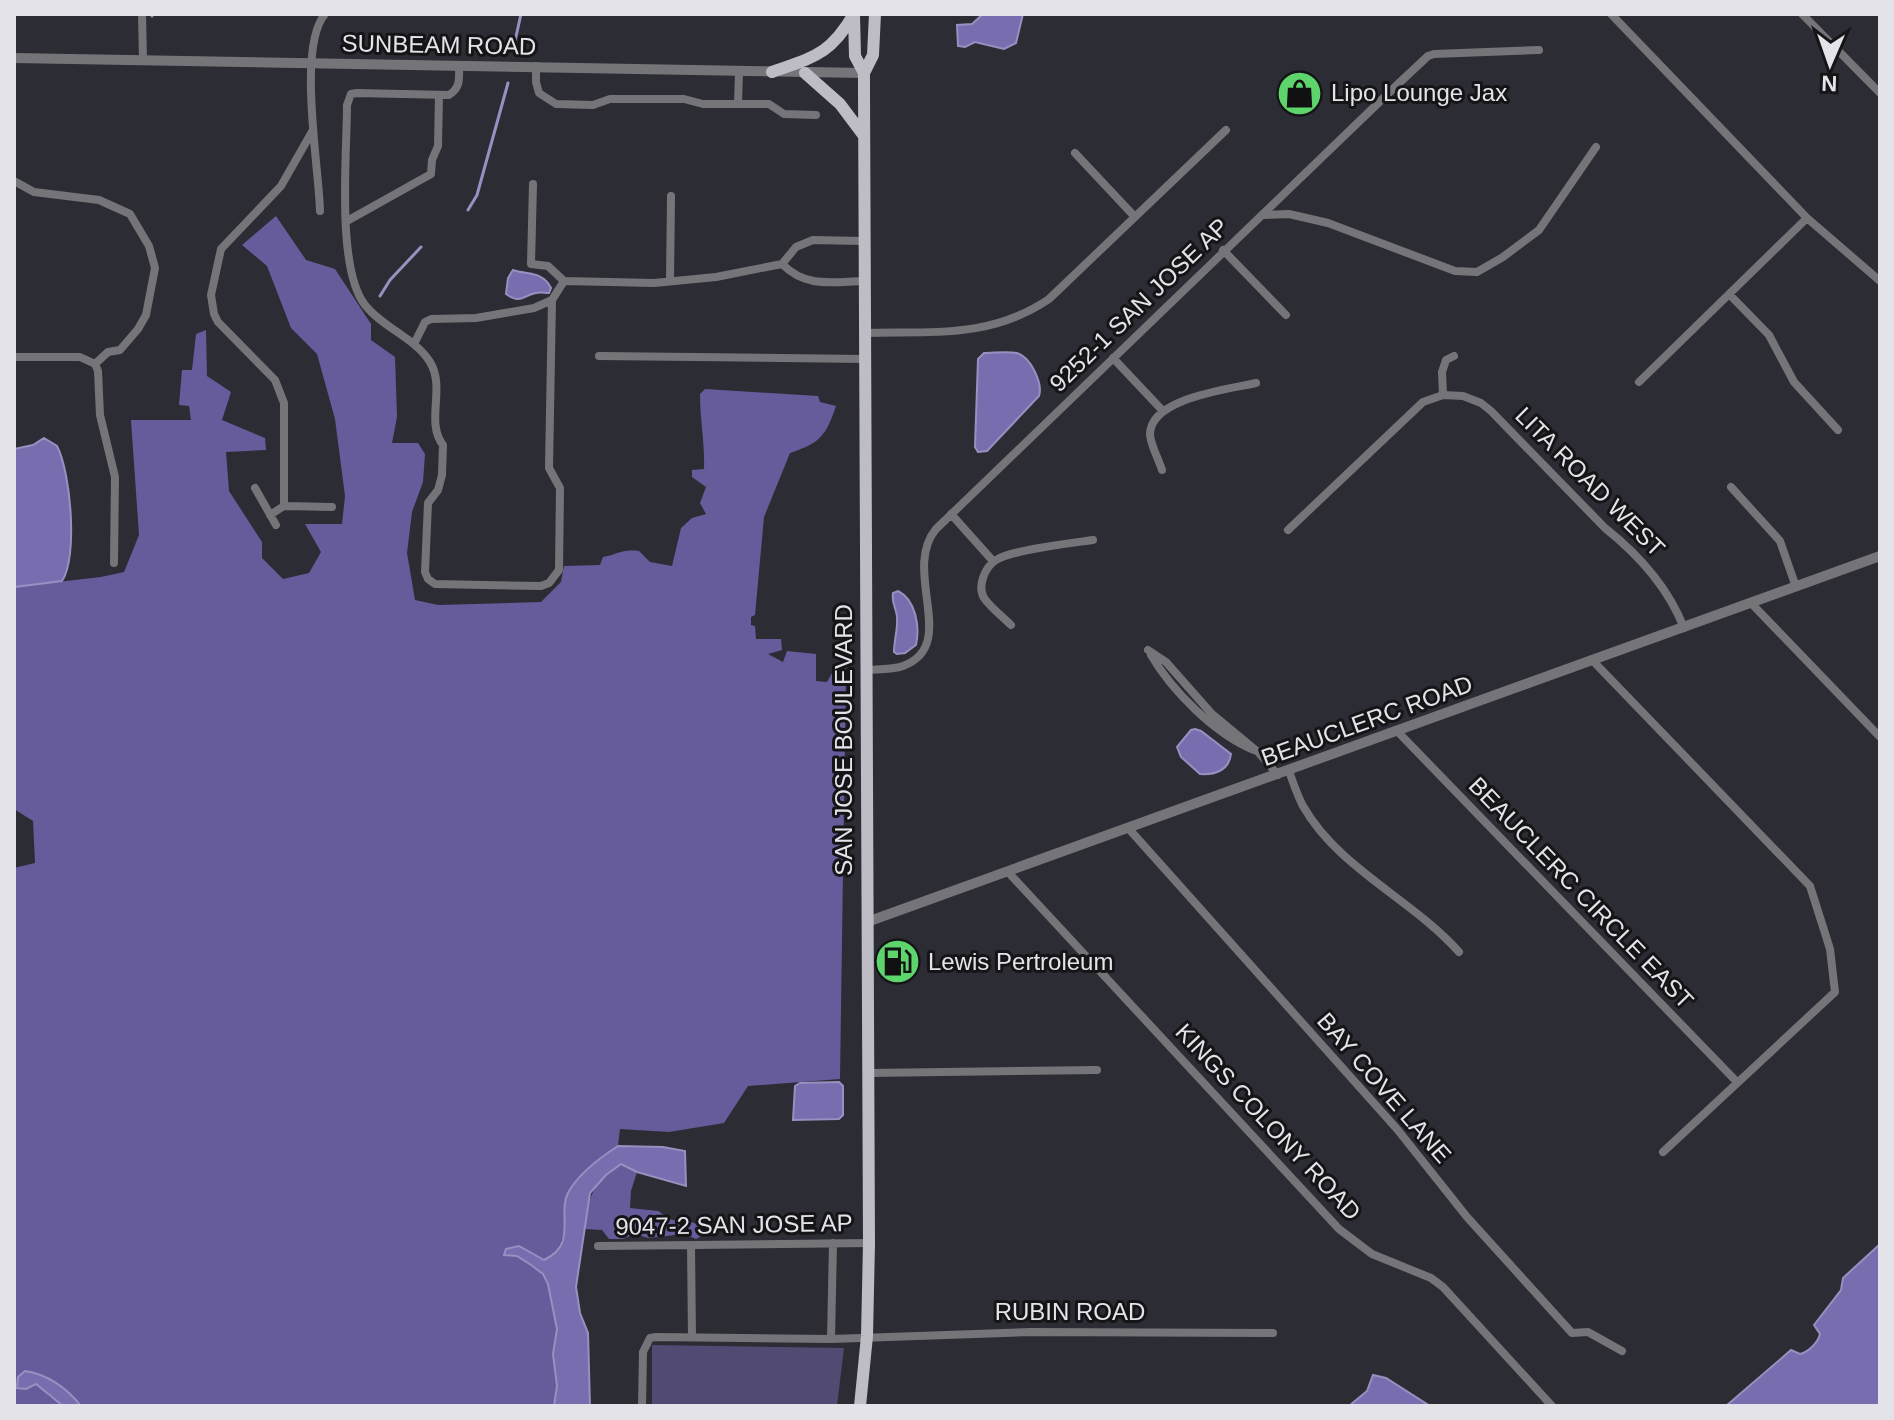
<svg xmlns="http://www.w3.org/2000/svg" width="1894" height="1420" viewBox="0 0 1894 1420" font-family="Helvetica,sans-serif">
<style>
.green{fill:#514b74}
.forest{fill:#665c9c}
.water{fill:#776daf;stroke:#9890c0;stroke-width:2}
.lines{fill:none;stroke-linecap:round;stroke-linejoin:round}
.stream{stroke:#9890c0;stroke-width:3}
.minor{stroke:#757579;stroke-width:8}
.tertiary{stroke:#757579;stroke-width:10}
.primary{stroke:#bebdc6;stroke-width:12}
.labels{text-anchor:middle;stroke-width:6;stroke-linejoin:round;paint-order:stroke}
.street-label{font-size:24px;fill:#e4e3e9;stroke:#151518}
.poi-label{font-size:24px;fill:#e4e3e9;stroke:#151518;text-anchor:start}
</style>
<rect width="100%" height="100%" fill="#2c2c34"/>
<!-- green -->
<path class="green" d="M652 1345 844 1348 837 1406H652Z"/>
<!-- forest -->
<path class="forest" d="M276 216 306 260 335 269 371 324V340L395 357 397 417 392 443H418L425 454 423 482 412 512 407 553 415 600 438 605 541 602 561 582 564 566 600 565 603 557C620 554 620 549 639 551L650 562 672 566 681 528 692 518 706 514 700 503 706 487 692 477V470L704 469C705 444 700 420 700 394L705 389 818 396 820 402 836 406C826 436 820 443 790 453L764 517 755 615 751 617V625L755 626 756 639H781L782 650 768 654 783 662 787 651 816 654V681L827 682 832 673H839V664L846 665 840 1079 748 1086 724 1123 669 1132 620 1129 618 1146 604 1155 566 1196C566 1220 568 1248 544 1260L519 1246 517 1256 543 1274 548 1284 557 1329 553 1354 557 1386 554 1406H81C67 1389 47 1374 25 1371L49 1396 63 1406H14V868L35 863 33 821 14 809V587L101 577 124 572 139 535 131 420H191L189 406 179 405 182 370H192L196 334 206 330 207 376 231 392 222 420 265 438 266 450 226 452 229 491 262 542V558L283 579 309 573 321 552 305 524H342L345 496 335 419 317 354 291 328 267 266 242 245Z
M621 1164 637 1172 631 1191 630 1208 658 1211 672 1220 689 1221 704 1227 707 1233 696 1239 684 1234 648 1238 635 1234 623 1239H609L602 1230 585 1229C590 1193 590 1187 621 1164Z"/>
<!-- water -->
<path class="water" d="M983 14H1023L1016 43 1004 49 975 42 965 47 958 46 957 25 972 24Z
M513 270C527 275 543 271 551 288L549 293C545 293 541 292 536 293 523 295 521 305 506 294L508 278Z
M984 353C994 353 1007 351 1017 353 1031 357 1043 384 1039 396L987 451 978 452 975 447 978 359Z
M44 438 57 446C71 473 78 558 62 581L14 587V449L33 445Z
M898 591C916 600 920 627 916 645L905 653 897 654 894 652C894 640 898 629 897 618 897 609 891 603 893 593Z
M1195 729 1201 731 1231 754C1229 771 1214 775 1200 774L1181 757 1177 747 1191 730Z
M839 1082 843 1086V1115L839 1119 793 1120 795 1086 800 1083Z
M618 1146 663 1147 685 1151 686 1186 637 1172 621 1164 606 1175 590 1193 576 1287 580 1313 588 1333 590 1406H554L557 1386 553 1354 557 1329 548 1284 543 1274 531 1265 517 1256 504 1255 506 1249 519 1246 544 1260C578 1244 557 1214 568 1193 578 1174 601 1157 618 1146Z
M1880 1244V1406H1726L1791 1350 1800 1354C1809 1352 1818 1342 1820 1334L1814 1325 1841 1290 1843 1278Z
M25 1371C47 1374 67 1388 81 1406H63L36 1384 26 1389 17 1388 18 1377Z
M1373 1375 1386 1378 1430 1406H1349L1367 1391Z"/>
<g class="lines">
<!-- stream -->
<path class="stream" d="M152 14V16
M513 50 521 14
M468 210 477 195 508 83
M380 296 390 280 421 247"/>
<!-- minor -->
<path class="minor" d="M142 14 143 60
M1611 14 1807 218 1880 281
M1802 14 1880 93
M459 65C459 79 461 87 449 95L357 93 351 94 347 105C347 153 336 268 365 305 383 328 414 337 430 362 446 388 425 422 443 445L442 475 438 490 428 503 425 572 428 579 435 584 541 586 549 583 559 570 560 488 549 468 552 300
M536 66V82L539 93 556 104 593 105 610 99H684L703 104H769L784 114 816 115
M738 104 739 72
M1075 153 1135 217
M14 181 34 192 99 200 130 214 149 246 155 268 146 315 138 329 120 350 108 352 95 364
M533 184 531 264 548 266 564 281
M320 211C319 167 297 47 325 14
M1262 215 1289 214 1328 223 1455 271 1477 272 1503 257 1539 230 1596 147
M347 221 431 174 432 160 438 146 439 95
M1223 250 1286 315
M782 264C806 288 831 282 863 281
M670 281 671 196
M1729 294 1769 335 1794 382 1838 430
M864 333C932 331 990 339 1049 299L1226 130
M414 344 425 322 431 319 476 318 534 308 552 300 564 281 654 283 716 277 782 264 796 247 813 240 863 241
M599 356 864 359
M14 357H80L95 364 98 371 100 415 115 477 114 563
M1113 358 1162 410
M1639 382 1807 218
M1443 395 1442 372 1446 360 1454 356
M1162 470C1159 460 1151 446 1150 435 1149 398 1230 389 1256 383
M1731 487 1780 541 1796 587
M255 488 276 525
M284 506V403L275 380 218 322 214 314 211 295 221 249 281 186 313 130
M951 514 993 561
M270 515 284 506 332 507
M1288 530 1423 402 1443 395 1463 396 1481 403 1491 411 1605 528C1639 555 1668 587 1684 628
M1751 603 1880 737
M1011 625C1003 617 991 608 984 598 977 586 985 567 996 560 1011 550 1072 543 1093 540
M1148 650 1166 662 1211 713 1258 752 1278 775
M1151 655C1172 691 1215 734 1254 750
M1593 661 1810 886 1830 949 1835 992 1663 1152
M865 670C877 669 892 670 903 666 960 645 901 571 936 529L1397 85 1428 56 1434 54 1539 50
M1398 732 1737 1082
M1289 771C1293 782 1297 795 1303 806 1338 868 1413 900 1459 952
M1129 829 1397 1129 1467 1217 1572 1333 1588 1332 1622 1351
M1008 872 1339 1229 1372 1254 1431 1278 1443 1287 1552 1406
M868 1073 1097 1070
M691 1245 692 1337
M598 1246 869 1243
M831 1339 833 1243
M642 1406 643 1352 650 1338 656 1337 831 1339 1030 1332 1273 1333"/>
<!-- tertiary -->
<path class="tertiary" d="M14 58 864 73
M867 922 1880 556"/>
<!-- primary -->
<path class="primary" d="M854 15 855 56 864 73
M772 72C814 57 830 55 854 14
M805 73 840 104 864 136
M860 1406 867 1336 869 1243 864 90V73L873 55 875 14"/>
</g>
<!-- icons -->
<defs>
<symbol id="shop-disc" viewBox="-11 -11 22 22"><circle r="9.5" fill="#5ed56c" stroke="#151518"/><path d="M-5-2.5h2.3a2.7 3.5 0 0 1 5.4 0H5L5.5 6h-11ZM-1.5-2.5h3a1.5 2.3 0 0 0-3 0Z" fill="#111"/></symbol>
<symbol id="fuel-disc" viewBox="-11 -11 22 22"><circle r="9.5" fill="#5ed56c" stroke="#151518"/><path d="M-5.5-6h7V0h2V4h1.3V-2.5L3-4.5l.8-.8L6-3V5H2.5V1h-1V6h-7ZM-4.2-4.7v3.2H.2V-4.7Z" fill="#111"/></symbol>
</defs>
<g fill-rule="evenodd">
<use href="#shop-disc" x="1274" y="68" width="51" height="51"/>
<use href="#fuel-disc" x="872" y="936" width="51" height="51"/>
</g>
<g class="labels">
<!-- street labels -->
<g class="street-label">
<text transform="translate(439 45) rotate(1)" y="8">SUNBEAM ROAD</text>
<text transform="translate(1139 305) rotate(-44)" y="8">9252-1 SAN JOSE AP</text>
<text transform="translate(1590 482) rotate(45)" y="8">LITA ROAD WEST</text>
<text transform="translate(1367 721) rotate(-20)" y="8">BEAUCLERC ROAD</text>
<text transform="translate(844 740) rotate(-90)" y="8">SAN JOSE BOULEVARD</text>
<text transform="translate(1581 893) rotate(46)" y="8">BEAUCLERC CIRCLE EAST</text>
<text transform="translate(1384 1088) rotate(49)" y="8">BAY COVE LANE</text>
<text transform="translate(1268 1122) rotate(47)" y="8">KINGS COLONY ROAD</text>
<text transform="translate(734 1225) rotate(-1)" y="8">9047-2 SAN JOSE AP</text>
<text x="1070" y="1320">RUBIN ROAD</text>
</g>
<!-- poi labels -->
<g class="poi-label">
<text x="1331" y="101">Lipo Lounge Jax</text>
<text x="928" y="970">Lewis Pertroleum</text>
</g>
</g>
<!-- border -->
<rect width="1894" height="1420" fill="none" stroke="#e4e3e9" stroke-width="32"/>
<!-- north arrow -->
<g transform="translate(1830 64) rotate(182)" stroke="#151518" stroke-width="6" paint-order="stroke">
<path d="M0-6L14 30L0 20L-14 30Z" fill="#e4e3e9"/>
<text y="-12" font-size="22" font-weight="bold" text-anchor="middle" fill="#e4e3e9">N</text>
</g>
</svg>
